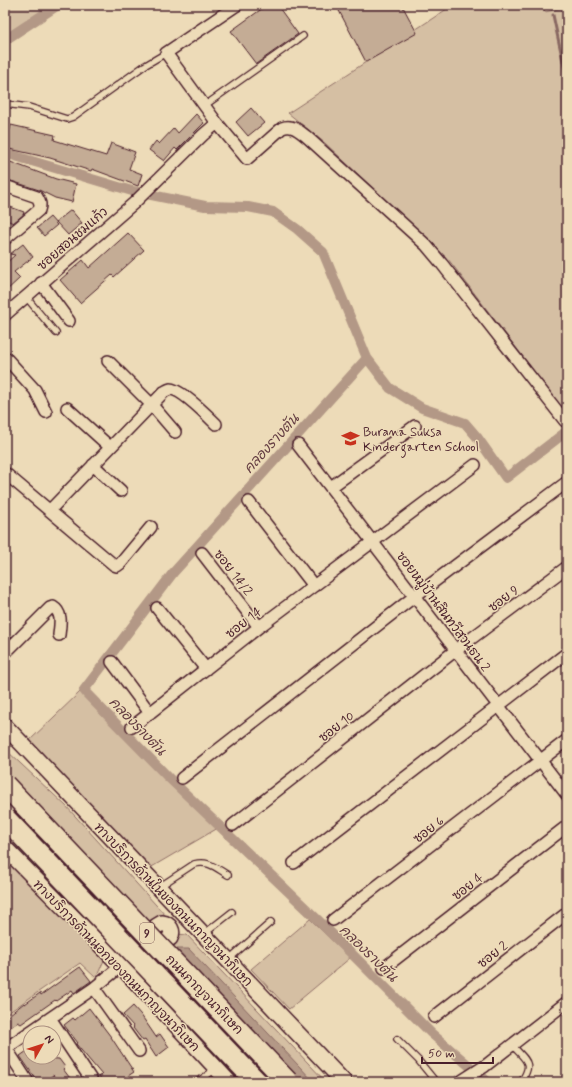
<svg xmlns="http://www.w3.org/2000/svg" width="572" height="1087" viewBox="0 0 572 1087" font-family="Mynerve,'Playpen Sans Thai',sans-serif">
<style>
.green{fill:#d5bfa3;stroke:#906f67}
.water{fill:#b39886;stroke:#896862}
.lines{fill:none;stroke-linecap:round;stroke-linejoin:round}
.stream{stroke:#896862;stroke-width:3}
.canal{stroke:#b39886;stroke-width:10}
.building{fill:#c4ac95;stroke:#4a1f2b}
.lane-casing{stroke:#4a1f2b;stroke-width:8}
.street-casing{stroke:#4a1f2b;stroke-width:14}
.secondary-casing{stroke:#4a1f2b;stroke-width:18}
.lane{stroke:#eddbb8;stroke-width:5.5}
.street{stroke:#eddbb8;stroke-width:11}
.secondary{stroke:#eddbb8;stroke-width:15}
.highway-bridge-casing{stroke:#4a1f2b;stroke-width:23;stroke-linecap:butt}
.highway-bridge{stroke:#eddbb8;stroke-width:20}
.labels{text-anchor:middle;stroke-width:3;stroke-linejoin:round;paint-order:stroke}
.shield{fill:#eddbb8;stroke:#7b5755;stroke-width:1}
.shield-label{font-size:12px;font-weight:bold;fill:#4a1f2b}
.street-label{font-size:13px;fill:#4a1f2b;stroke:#eddbb8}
.poi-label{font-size:13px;fill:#4a1f2b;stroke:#eddbb8;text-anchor:start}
.water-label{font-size:14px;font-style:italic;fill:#643d42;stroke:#eddbb8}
</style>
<rect width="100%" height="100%" fill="#eddbb8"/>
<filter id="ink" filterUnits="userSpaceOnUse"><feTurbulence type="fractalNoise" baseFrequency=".025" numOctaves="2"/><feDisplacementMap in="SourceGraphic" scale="8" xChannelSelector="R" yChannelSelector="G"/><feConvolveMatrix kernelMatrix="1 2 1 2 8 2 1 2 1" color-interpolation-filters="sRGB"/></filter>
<g filter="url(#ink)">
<!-- green -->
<path class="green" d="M5 5H53L5 35Z
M453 5H543L545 12 567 7V414L448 259 326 144 288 113Z
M80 692 173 786 218 828 150 868 29 741Z
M6 750 66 806 166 916C149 930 132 947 110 947L96 978 80 963 5 1015V752Z
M310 919 350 958 289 1009 251 969Z
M177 934 187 935 326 1082H238L132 969Z"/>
<!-- water -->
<path class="water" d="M174 949H189L314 1082H246L147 976 157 960Z"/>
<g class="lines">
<!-- stream -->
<path class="stream" d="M553 15 567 80"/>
<!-- canal -->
<path class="canal" d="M5 40 58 5
M5 153 132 191 205 206 248 207 273 212 297 229 323 252 367 358 390 388 422 408 465 423 477 437 506 478 567 431
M367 358 173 573 84 690 87 694 168 777 317 919 431 1033 488 1082"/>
</g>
<!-- building -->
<path class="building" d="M267 5H277L298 34 256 64 231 31Z
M336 5H402L417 33 366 62Z
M251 108 264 123 248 136 236 122Z
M196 114 204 123 177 150 175 148 164 161 149 150 156 141 159 144 174 128 178 133Z
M11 125 55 135 54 140 106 156 111 143 135 152 129 169 142 174 138 186 92 169 91 171 50 158 5 148Z
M5 160 56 179 76 184 72 202 55 198 39 190 5 179Z
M5 205 24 212 23 215 13 223 5 219Z
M71 210 82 223 68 235 56 222Z
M50 217 57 225 44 236 37 228Z
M128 233 144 250 114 277 112 275 80 303 60 280 83 260 89 268Z
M23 244 33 257 14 272 20 278 5 292V264L15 255 10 254Z
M80 967 91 981 74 993 72 990 56 1001 55 1000 21 1024 18 1022 5 1031V1018L24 1003 25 1004 40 993 41 995Z
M133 1006 141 1015 156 1037 160 1034 169 1047 156 1057 145 1040 143 1041 133 1028 134 1027 123 1015Z
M89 1008 111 1037 134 1072 119 1082H103L99 1076 102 1075 76 1044 78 1043 64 1025 73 1018 75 1020Z
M30 1049V1057L59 1059 65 1067 63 1069 73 1082H59L53 1075 44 1082H38L20 1056Z"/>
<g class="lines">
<defs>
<path id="lane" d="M5 104 29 107 67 119 73 117 144 66 166 53
M204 106 303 36
M26 297 56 333
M159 887 194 864C208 860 216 868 228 875
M204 934 232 912
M228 960 271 922
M397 1039 418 1060 436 1082
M512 1045C526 1061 534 1062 521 1082
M197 1082 216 1069"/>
<path id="street" d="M217 123 247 159 282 128C293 124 299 131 307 137L426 245 442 264 565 421
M5 186 37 197C40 202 41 204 39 210L5 239
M41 283 69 321
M5 315 134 203 203 135 217 123 166 53 237 5
M5 357 35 390 46 412
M108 361 151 404 175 432
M67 408 110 447
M298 445 567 795
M93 465 121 491
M5 473 114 565 117 566 121 563 151 527
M331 487 415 426
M249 502 314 586
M50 510 164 392C166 391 169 389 170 389 181 389 208 416 216 424
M202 553 259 627
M157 608 206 669
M5 653 50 608 53 607C63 613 60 625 59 635
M112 662 150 713
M132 727 259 627 475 465
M182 778 415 596 567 482
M233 825 456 650 567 567
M294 863 567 653
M333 920 567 740
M384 968 567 826
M94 988 139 1051
M434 1017 567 913
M50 1018 92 1081
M6 1048 28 1082
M5 1049 94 988 121 966
M460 1082 485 1066 567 1002"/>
<path id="secondary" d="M5 726 344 1082
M5 848 121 966 229 1082
M162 923C170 924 174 931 170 938 162 943 140 966 132 955 130 952 130 949 131 946L157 926Z"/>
</defs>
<!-- lane casing -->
<use href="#lane" class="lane-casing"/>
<!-- street casing -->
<use href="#street" class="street-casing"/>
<!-- secondary casing -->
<use href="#secondary" class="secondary-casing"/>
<!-- lane -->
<use href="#lane" class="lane"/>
<!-- street -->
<use href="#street" class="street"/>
<!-- secondary -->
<use href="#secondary" class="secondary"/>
<defs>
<path id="highway-bridge" d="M5 785 288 1082
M5 818 257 1082"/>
</defs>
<!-- highway-bridge casing -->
<use href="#highway-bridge" class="highway-bridge-casing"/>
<!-- highway-bridge -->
<use href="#highway-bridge" class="highway-bridge"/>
</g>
</g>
<!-- icons -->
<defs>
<symbol id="school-bare" viewBox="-9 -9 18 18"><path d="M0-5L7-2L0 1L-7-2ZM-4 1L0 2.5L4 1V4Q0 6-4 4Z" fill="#c8321e" stroke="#eddbb8" stroke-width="2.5" paint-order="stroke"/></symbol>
</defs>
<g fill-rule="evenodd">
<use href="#school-bare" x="338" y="426" width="25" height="25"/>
</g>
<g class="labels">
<!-- shield labels -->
<rect class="shield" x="140" y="923" width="14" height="20" rx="3"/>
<g class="shield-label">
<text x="147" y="937">9</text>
</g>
<!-- street labels -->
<g class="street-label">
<text transform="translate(72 238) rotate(-41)" y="5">ซอยสอนชมแก้ว</text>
<text transform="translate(234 572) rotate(52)" y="5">ซอย 14/2</text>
<text transform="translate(503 598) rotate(-37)" y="5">ซอย 9</text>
<text transform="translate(444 611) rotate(53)" y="5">ซอยหมู่บ้านสินทวีสวนธน 2</text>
<text transform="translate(243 622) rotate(-38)" y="5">ซอย 14</text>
<text transform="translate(336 726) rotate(-38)" y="5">ซอย 10</text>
<text transform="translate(428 829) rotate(-38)" y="5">ซอย 6</text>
<text transform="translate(467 886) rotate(-38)" y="5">ซอย 4</text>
<text transform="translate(174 904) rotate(46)" y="5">ทางบริการด้านในของถนนกาญจนาภิเษก</text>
<text transform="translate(492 954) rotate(-38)" y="5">ซอย 2</text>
<text transform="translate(117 965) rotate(46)" y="5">ทางบริการด้านนอกของถนนกาญจนาภิเษก</text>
<text transform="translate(205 994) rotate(46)" y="5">ถนนกาญจนาภิเษก</text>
</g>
<!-- poi labels -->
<g class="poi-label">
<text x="363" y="436">Burana Suksa<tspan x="363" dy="15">Kindergarten School</tspan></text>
</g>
<!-- water labels -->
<g class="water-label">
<text transform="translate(271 443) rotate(-48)" y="5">คลองรางตัน</text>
<text transform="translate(138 726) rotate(46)" y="5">คลองรางตัน</text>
<text transform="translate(369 953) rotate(44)" y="5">คลองรางตัน</text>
</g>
</g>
<!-- margin -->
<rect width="572" height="1087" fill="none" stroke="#eddbb8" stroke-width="20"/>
<rect x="10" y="10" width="552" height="1067" fill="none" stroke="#4a1f2b" stroke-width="1.5" filter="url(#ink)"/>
<!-- north arrow -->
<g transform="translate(42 1045) rotate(51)"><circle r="19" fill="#eddbb8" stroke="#ac9080"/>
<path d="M0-3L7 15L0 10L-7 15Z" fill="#c8321e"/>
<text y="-6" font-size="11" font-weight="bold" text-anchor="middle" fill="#4a1f2b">N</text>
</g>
<!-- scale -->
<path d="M422 1057v6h71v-6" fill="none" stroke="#4a1f2b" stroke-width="2"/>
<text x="428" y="1057" font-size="12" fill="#4a1f2b" stroke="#eddbb8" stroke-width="3" paint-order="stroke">50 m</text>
</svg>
